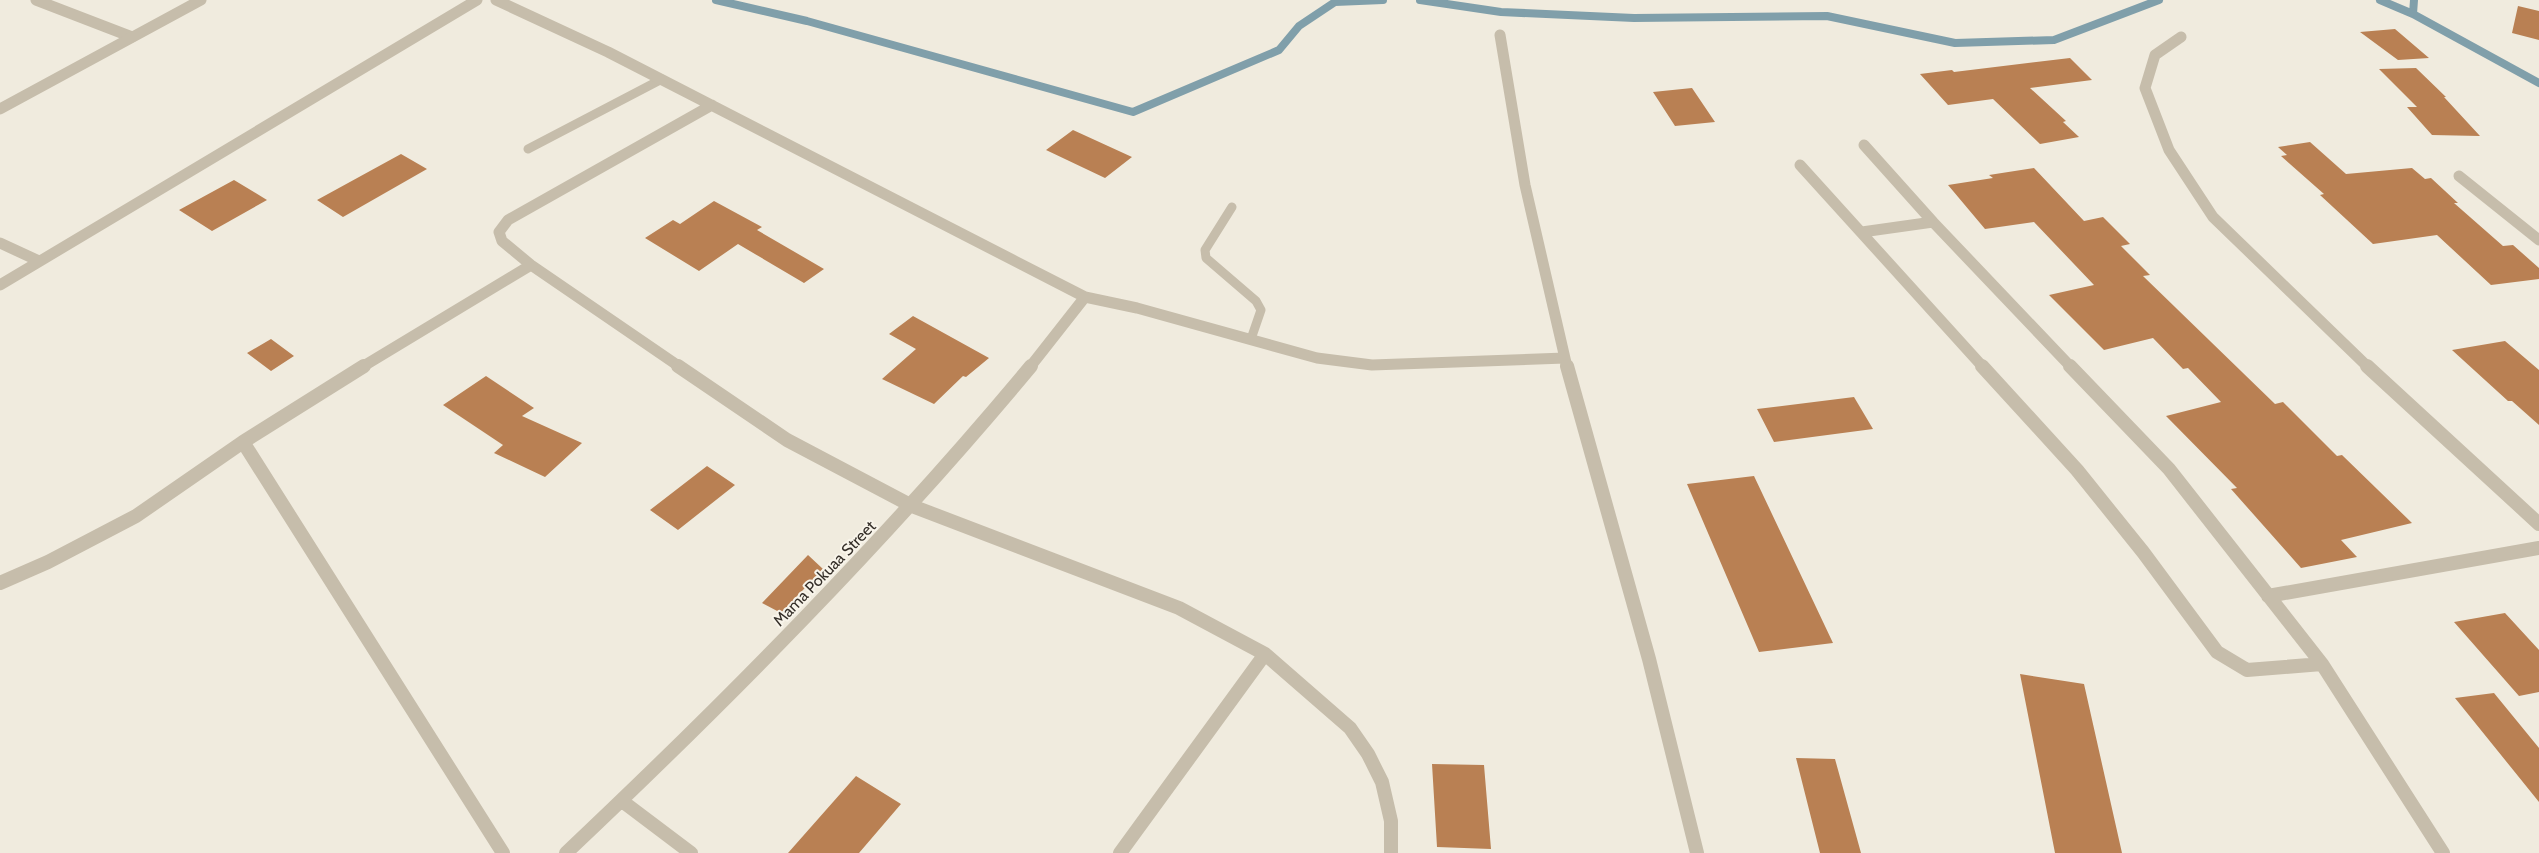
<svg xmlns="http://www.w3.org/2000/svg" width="2539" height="853" viewBox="0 0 2539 853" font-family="Cabin,sans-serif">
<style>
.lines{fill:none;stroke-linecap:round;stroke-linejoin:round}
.stream{stroke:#809faa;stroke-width:8}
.building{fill:#b98053}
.service{stroke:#c6bdab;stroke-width:9}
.minor-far1{stroke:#c6bdab;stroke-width:11}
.minor{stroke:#c6bdab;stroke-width:14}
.tertiary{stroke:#c6bdab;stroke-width:11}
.labels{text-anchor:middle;stroke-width:4;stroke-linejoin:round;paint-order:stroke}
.street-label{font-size:16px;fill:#352f29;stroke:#f8f4ea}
</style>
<rect width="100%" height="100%" fill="#f0ebde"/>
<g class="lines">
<!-- stream -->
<path class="stream" d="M716 0 807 21 1133 112 1279 50 1299 26 1335 2 1383 0
M1420 0 1501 12 1634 18 1827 16 1955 43 2054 40 2159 0
M2380 0 2413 14 2539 83
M2413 14 2414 0"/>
</g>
<!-- building -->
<path class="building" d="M2518 6 2539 11V40L2512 33Z
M2395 29 2429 58 2398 60 2360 32Z
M2070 58 2092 80 2030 88 2066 121 2063 122 2079 137 2040 144 1993 99 1948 105 1920 74 1952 70 1954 72Z
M2416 68 2446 97H2444L2480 136 2432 135 2407 107H2417L2379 69Z
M1692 88 1715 122 1675 126 1653 92Z
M1073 130 1132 157 1105 178 1046 150Z
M2310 142 2346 174 2412 168 2425 179 2431 178 2458 203H2454L2503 246 2513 245 2539 268V279L2491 285 2437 235 2373 244 2320 195 2324 194 2281 156 2287 155 2278 147Z
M401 154 427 169 343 217 317 200Z
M2034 168 2084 221 2103 217 2130 244 2121 246 2150 275 2143 276 2275 404 2283 402 2337 456 2342 455 2412 523 2341 540 2357 557 2301 568 2231 489 2237 488 2166 416 2221 402 2188 368 2183 369 2153 338 2104 350 2049 295 2094 285 2034 222 1985 229 1948 185 1993 178 1989 175Z
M234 180 267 200 212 231 179 210Z
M714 201 762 227 757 230 824 269 804 283 738 244 699 271 645 238 673 220 680 224Z
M913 316 989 358 966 377 963 376 934 404 882 379 916 349 889 334Z
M271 339 294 356 271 371 247 353Z
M2505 341 2539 370V425L2512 401H2508L2452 350Z
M486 376 534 408 522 416 582 443 545 477 494 453 503 445 443 405Z
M1854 397 1873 429 1774 442 1757 409Z
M707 466 735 485 678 530 650 510Z
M1754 476 1833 643 1759 652 1687 484Z
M808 555 823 569 781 613 762 603Z
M2505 613 2539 650V692L2519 696 2454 622Z
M2020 674 2084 684 2122 853H2055Z
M2494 693 2539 748V802L2455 698Z
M1796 758 1835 759 1861 853H1820Z
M1432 764 1484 765 1491 849 1437 847Z
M856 776 901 804 859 853H788Z"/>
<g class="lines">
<!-- service -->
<path class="service" d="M528 149 662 79
M1232 207 1205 250 1206 258 1256 301 1261 310 1251 339"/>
<!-- minor-far1 -->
<path class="minor-far1" d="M36 0 132 37
M496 0 608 52 1085 297 1137 308 1317 358 1372 365 1565 358
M1500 35 1525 185 1567 367
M2181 37 2155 55 2145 88 2169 150 2213 217 2368 367
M1864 145 1933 222 2071 367
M1800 165 1983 367
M2459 176 2539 240
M1862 232 1933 222
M0 243 39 261
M0 285 477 0
M362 367 531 265
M680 367 531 265 502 241 499 232 508 220 712 105
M1030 367 1085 297"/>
<!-- minor -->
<path class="minor" d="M678 366 787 440 912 506 1179 608 1265 654 1350 728 1368 754 1382 782 1391 821V853
M1567 366 1649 659 1697 853
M1982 366 2077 470 2143 552 2217 652 2247 670 2322 664
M2070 366 2169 469 2322 664 2443 853
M2367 366 2539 524
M243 442 503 853
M0 583 48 562 136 516 243 442 364 366
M2268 596 2539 548
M622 801 691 853
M566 853C730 698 887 539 1031 366
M1120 853 1265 654"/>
<!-- tertiary -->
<path class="tertiary" d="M0 109 201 0"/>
</g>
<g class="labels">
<!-- street labels -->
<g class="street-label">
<text transform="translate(824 573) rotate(-46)" y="6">Mama Pokuaa Street</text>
</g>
</g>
</svg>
